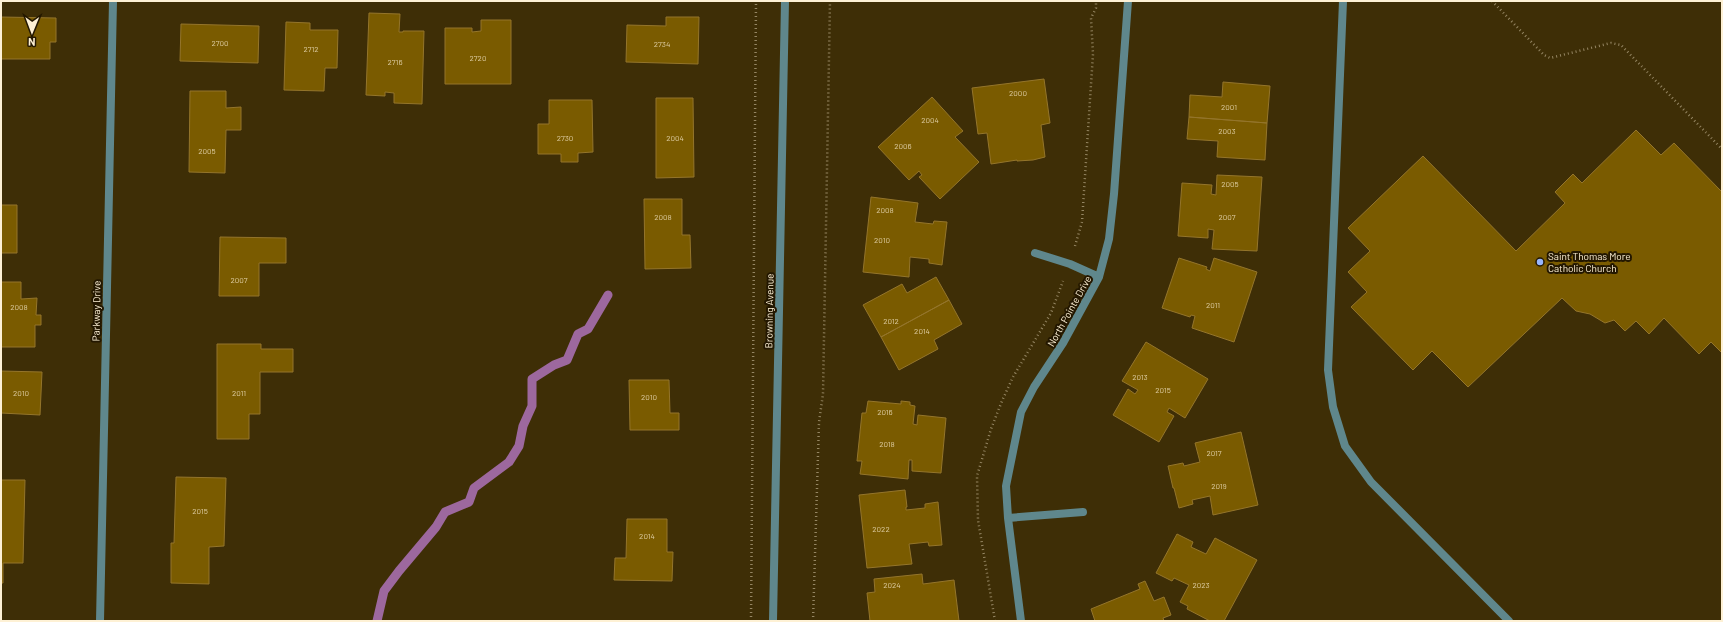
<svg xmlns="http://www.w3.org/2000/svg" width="1723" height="622" viewBox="0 0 1723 622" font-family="Barlow,sans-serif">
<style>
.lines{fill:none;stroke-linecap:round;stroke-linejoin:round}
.stream{stroke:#9d689e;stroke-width:9}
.building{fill:#7a5b00;stroke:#94752b}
.path{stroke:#958663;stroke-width:2.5;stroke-dasharray:1 3;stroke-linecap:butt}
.service{stroke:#5f878c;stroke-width:8}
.minor{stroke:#5f878c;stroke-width:8}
.tertiary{stroke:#5f878c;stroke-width:8}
.poi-dot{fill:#97b6fd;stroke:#231700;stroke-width:1.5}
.labels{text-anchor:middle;stroke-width:4;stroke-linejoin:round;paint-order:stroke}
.number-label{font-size:8px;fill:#ddcca0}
.poi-label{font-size:10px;fill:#fef1d5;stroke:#231700;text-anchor:start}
.street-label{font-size:10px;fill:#fef1d5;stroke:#231700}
</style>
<rect width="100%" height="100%" fill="#3e2e06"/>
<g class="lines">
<!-- stream -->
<path class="stream" d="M377 621 384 591 399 571 436 527 445 512 469 502 474 488 509 462 519 446 523 426 532 406V379L554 365 567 360 578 334 588 329 608 295"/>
</g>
<!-- building -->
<path class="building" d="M369 13 400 14 399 32H403V31H424L422 104 394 103V93L385 92V96L366 95Z
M1 17 56 18V42H50V59H1Z
M666 17H699L698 64 626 62 627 25 666 26Z
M481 20H511V84H445V28H472V32L481 31Z
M286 22 310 23V30H338L337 68H325L324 91 284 90Z
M181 24 259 26 258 63 180 61Z
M1044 79 1050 123 1041 125 1045 157 1033 160 1017 161V160L991 164 987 133 978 134 972 88Z
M1223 82 1270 86 1267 123 1189 117 1190 95 1222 97Z
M190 91H226V108L241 107V130H226L225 173 189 172Z
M932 97 963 131 955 137 979 162 940 199 919 177 922 175 919 171 909 180 878 147Z
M656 98H693L694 177 656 178Z
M549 100H592L593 152 578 153V162H561V154H538V124H549Z
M1189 117 1267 123 1265 160 1217 157 1218 141 1187 139Z
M1636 130 1661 155 1674 143 1722 192V353L1711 342 1699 354 1664 318 1649 334 1636 321 1625 331 1614 320 1605 323 1590 314 1576 311 1562 298 1468 387 1432 351 1413 370 1351 307 1367 292 1348 272 1370 251 1348 228 1423 156 1516 251 1565 203 1555 192 1573 174 1582 183Z
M1217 175 1262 177 1257 251 1212 249 1214 230 1208 229V238L1178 236 1182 183 1212 185 1211 194 1216 195Z
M871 197 918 203 915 222 933 224 934 221 947 222 942 265 929 263V259L910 257 909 277 863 272Z
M644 199H682V235H690L691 268 645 269Z
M1 205H17V253H1Z
M220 237 286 238V263H259V296H219Z
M1179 258 1207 267 1206 269 1210 271 1214 258 1257 272 1234 342 1192 328 1195 316 1191 315 1190 317 1162 308Z
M936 277 949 300 881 337 863 305 902 284 907 293Z
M1 282H21V299L37 298 36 315H41V325H35V347H1Z
M949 300 962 324 934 340 938 349 899 370 881 337Z
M1146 342 1208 379 1185 418 1169 408 1167 412 1174 416 1159 442 1113 415 1128 389 1135 394 1138 390 1122 381Z
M217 344H261V349H293V372H260V414H249V439H217Z
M1 371 42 372 40 415 1 413Z
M629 380H669L670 413H679V430H630Z
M868 401 901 404V401L910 402V405L915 406 913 424 917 425 918 415 946 418 941 473 912 471V460H909L908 479 860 474 862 461H857L862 413H866Z
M1241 432 1258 505 1213 515 1210 496 1192 500 1193 504 1179 508 1174 488H1173L1168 466 1183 463 1184 466 1200 462 1195 443Z
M176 477 226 478 224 546 209 547V584L171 583V543H174Z
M1 480H25L23 563H3V583H1Z
M905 490 907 507H906V510L925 508V504L938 502 942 545 929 546 928 542 909 544 912 564 867 568 859 495Z
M627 519H667V552H673L672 581 614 580 615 558H626Z
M1177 534 1193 542 1191 547 1206 554 1215 538 1257 560 1224 621H1210L1187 609 1188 606 1180 602 1189 585 1174 578 1172 581 1156 573Z
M922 574 923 584 954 580 959 621H870L867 593 875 592 874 579Z
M1145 581 1154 601 1164 597 1171 615 1163 618 1164 621H1095L1091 609 1140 589 1138 584Z"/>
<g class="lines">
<!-- path -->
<path class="path" d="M1492 1 1544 55 1550 58 1611 43 1621 45 1722 149
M1075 246 1082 222 1093 54 1091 18 1096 8V1
M751 621 756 1
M813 621 819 422 823 394 830 1
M995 621 978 520 977 476 991 429 1002 401 1013 377 1051 313 1063 281"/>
<!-- service -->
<path class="service" d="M1343 1 1328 370 1333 407 1345 446 1371 482 1509 621"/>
<!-- minor -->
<path class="minor" d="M1035 253 1070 264 1099 277
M1008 518 1083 512
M100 621 113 1
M1021 621 1008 518 1006 486 1021 412 1034 387 1063 343 1099 277 1109 239 1114 194 1128 1"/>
<!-- tertiary -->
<path class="tertiary" d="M773 621 785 1"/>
</g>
<!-- markers -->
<circle class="poi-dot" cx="1540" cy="262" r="4"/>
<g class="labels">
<!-- number labels -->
<g class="number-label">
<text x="220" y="46">2700</text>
<text x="662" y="47">2734</text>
<text x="311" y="52">2712</text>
<text x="478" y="61">2720</text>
<text x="395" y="65">2716</text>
<text x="1018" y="96">2000</text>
<text x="1229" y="110">2001</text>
<text x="930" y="123">2004</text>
<text x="1227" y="134">2003</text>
<text x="565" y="141">2730</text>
<text x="675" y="141">2004</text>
<text x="903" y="149">2006</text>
<text x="207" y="154">2005</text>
<text x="1230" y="187">2005</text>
<text x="885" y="213">2008</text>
<text x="663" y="220">2008</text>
<text x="1227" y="220">2007</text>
<text x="882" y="243">2010</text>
<text x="239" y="283">2007</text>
<text x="1213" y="308">2011</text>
<text x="19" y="310">2008</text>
<text x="891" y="324">2012</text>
<text x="922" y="334">2014</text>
<text x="1140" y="380">2013</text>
<text x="1163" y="393">2015</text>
<text x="21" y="396">2010</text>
<text x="239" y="396">2011</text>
<text x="649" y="400">2010</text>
<text x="885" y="415">2016</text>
<text x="887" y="447">2018</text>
<text x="1214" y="456">2017</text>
<text x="1219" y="489">2019</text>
<text x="200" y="514">2015</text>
<text x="881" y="532">2022</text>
<text x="647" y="539">2014</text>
<text x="892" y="588">2024</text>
<text x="1201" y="588">2023</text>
</g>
<!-- poi labels -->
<g class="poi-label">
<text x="1548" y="260">Saint Thomas More<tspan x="1548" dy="12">Catholic Church</tspan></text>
</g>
<!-- street labels -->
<g class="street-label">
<text transform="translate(96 311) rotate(-89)" y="4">Parkway Drive</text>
<text transform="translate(769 311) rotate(-89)" y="4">Browning Avenue</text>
<text transform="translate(1069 311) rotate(-61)" y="4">North Pointe Drive</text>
</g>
</g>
<!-- border -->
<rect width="1723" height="622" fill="none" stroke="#fef1d5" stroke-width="4"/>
<!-- north arrow -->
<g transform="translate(32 32) rotate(181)" stroke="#231700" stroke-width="3" paint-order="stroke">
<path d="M0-3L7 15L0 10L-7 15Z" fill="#fef1d5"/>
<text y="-6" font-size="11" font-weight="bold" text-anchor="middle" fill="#fef1d5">N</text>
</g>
</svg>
